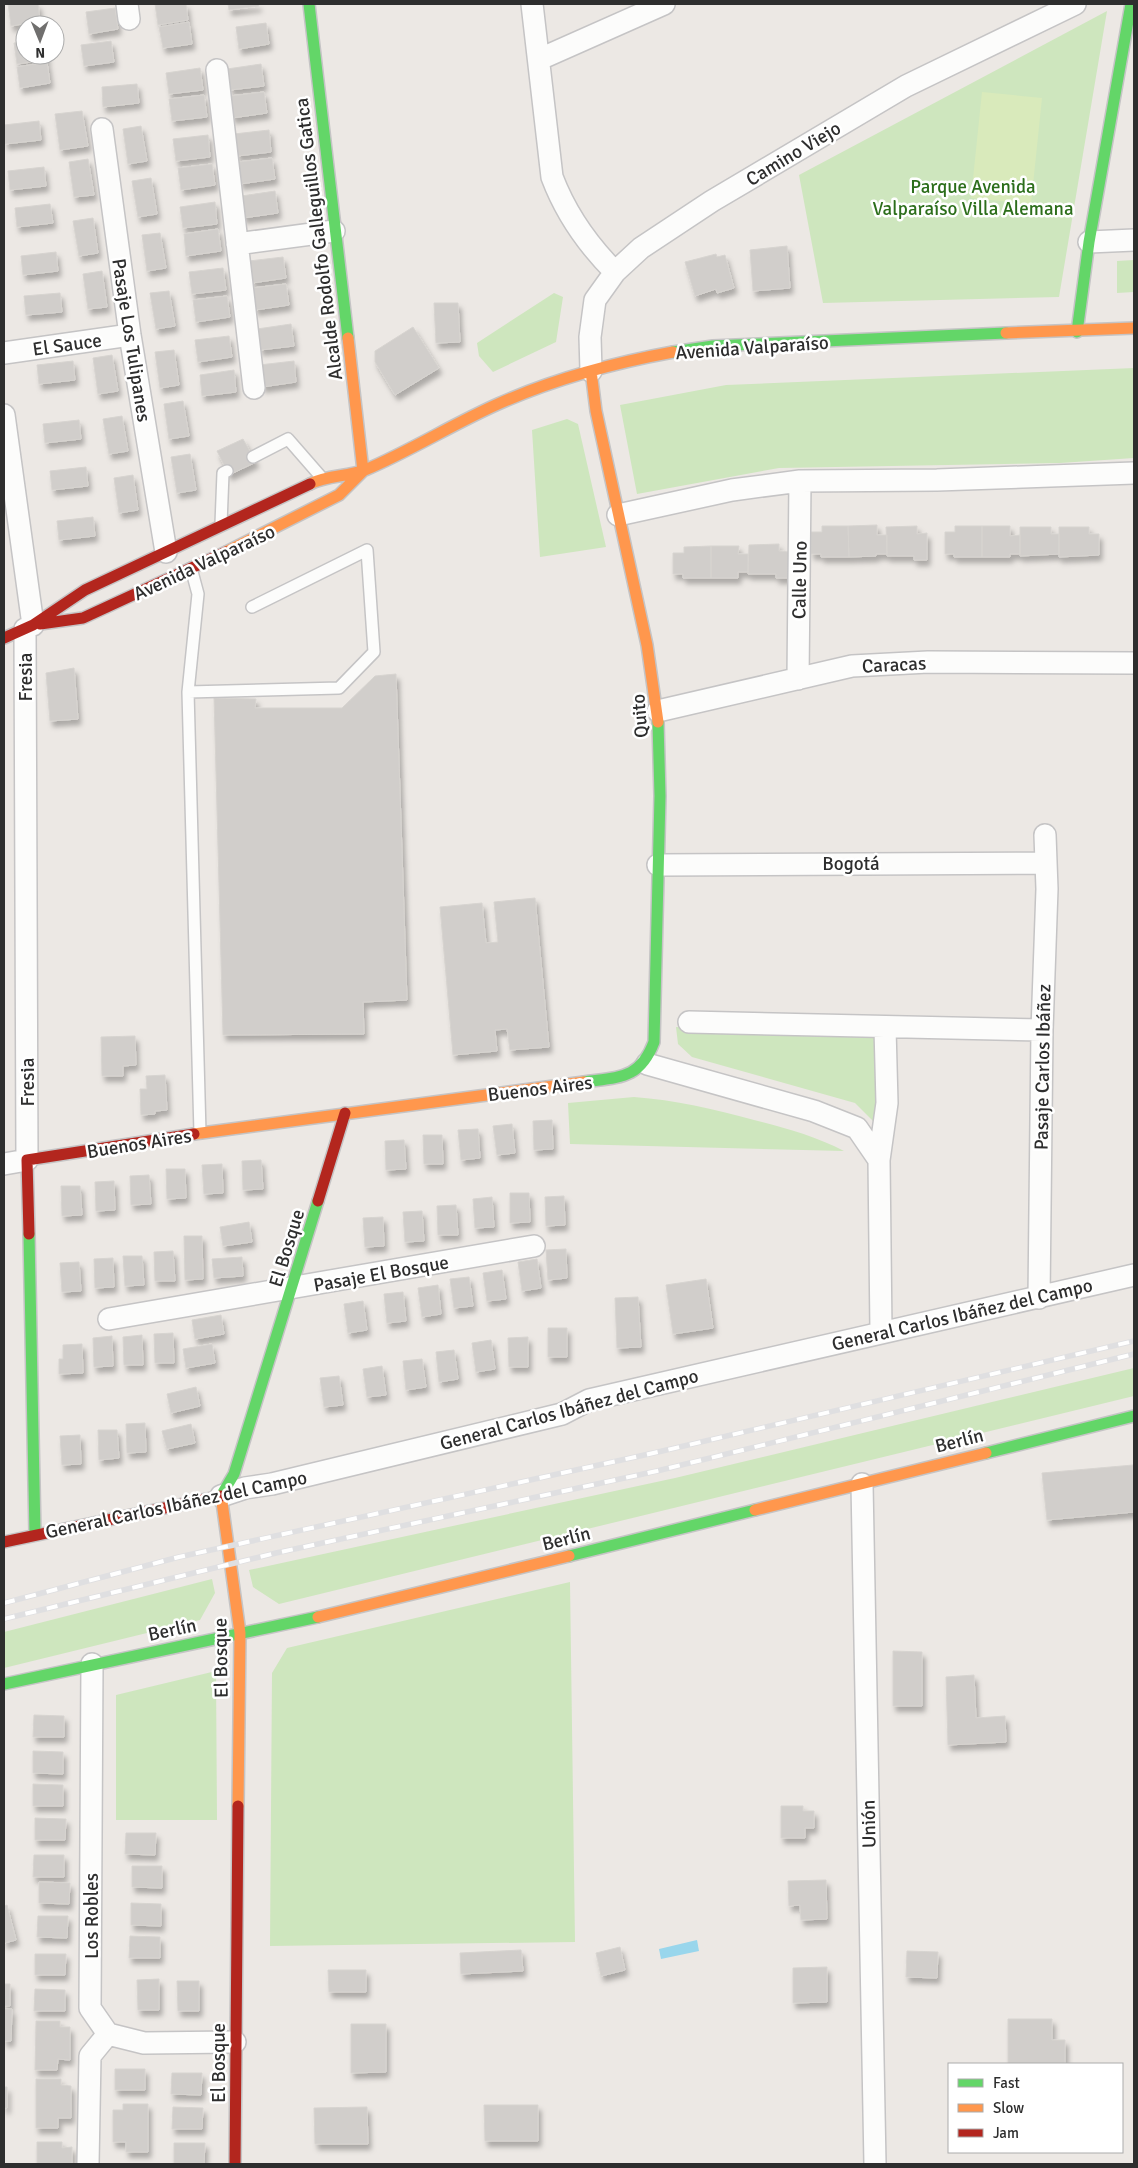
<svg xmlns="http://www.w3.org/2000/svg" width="1138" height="2168" viewBox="0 0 1138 2168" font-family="Signika,sans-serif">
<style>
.green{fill:#cee6be}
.pitch{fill:#d9eabb}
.water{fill:#99d6ec}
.building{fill:#d1cecb;stroke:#d7d4d0;filter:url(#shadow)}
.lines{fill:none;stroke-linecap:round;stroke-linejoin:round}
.lane-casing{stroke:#c5c4c5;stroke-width:14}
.street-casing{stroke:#c5c4c5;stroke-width:24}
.fast-casing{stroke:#c5c4c5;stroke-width:14}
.slow-casing{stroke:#c5c4c5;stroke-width:14}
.jam-casing{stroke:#c5c4c5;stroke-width:14}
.lane{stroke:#fcfcfb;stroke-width:11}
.street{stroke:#fcfcfb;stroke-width:21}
.fast{stroke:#63d668;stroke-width:11}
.slow{stroke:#ff974d;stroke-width:11}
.jam{stroke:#b3261e;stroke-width:11}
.rail-casing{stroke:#dfdfe1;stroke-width:5.5}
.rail{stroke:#fff;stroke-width:4;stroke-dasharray:11;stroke-linecap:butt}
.labels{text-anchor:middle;stroke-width:5;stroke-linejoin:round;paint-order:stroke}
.street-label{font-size:19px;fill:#2e2e2e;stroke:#fff}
.park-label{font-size:19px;fill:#2c6e1b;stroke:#fff}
</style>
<defs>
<filter id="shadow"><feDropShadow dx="3" dy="5.5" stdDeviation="2.5" flood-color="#0004"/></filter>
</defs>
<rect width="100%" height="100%" fill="#ece8e4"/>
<!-- green -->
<path class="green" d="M1107 11 1059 297 823 303 799 175Z
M1134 260V292L1117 293V261Z
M554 293 563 297 556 342 493 372 479 356 477 343Z
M1134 368V458L1060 463 779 468 637 494 620 405 726 385Z
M567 419 578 424 606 547 540 557 532 430Z
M676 1027 873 1032 879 1040 880 1109 874 1122 855 1103 692 1057 678 1044Z
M634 1097C675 1100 714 1109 754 1120 785 1128 815 1136 844 1151L570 1144 568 1103Z
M1134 1368V1396L279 1604 253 1587 249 1570 675 1478Z
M212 1579 215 1593 200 1620 4 1668V1632Z
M570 1582 575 1942 270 1946 272 1673 287 1648Z
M216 1671 217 1820H116V1695Z"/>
<!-- pitch -->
<path class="pitch" d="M982 92 1042 98 1031 204 971 198Z"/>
<!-- water -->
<path class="water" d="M697 1940 699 1951 661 1959 659 1949Z"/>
<!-- building -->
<path class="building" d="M8 4H38L40 21 11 26Z
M155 4H186L188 20 158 25Z
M228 4H258L259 6 229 10Z
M115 8 118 29 89 34 86 12Z
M189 22 192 44 163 48 159 27Z
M266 23 269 44 239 49 236 27Z
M111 41 114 62 84 66 81 45Z
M25 42V55H47V60L17 64 14 43Z
M47 62 50 83 20 88 17 67Z
M261 64 264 86 230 90 227 69Z
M200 68 203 90 169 94 166 73Z
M137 84 139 103 103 107 102 87Z
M264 92 267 113 232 118 230 96Z
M204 95 207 117 172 121 169 99Z
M82 111 88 146 60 150 55 114Z
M39 121 41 140 5 144 4 125Z
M141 126 147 161 128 164 123 129Z
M269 130 271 152 237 156 234 134Z
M208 135 210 157 176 161 173 139Z
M272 158 275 179 240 184 238 162Z
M88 159 94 195 74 197 69 162Z
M212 164 215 185 181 190 178 168Z
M44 167 46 186 10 190 8 171Z
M151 178 157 214 138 217 132 181Z
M275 191 278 213 243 218 241 196Z
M215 202 217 224 183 228 180 207Z
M50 204 53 223 17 227 15 208Z
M93 218 98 253 79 256 73 221Z
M218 229 221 251 186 256 184 234Z
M160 233 166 268 147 271 142 235Z
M787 246 790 288 753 291 750 250Z
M56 252 58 271 23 275 21 256Z
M716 254 717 257 725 255 734 288 717 293 716 289 695 296 685 262Z
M283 257 286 278 252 283 249 261Z
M223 268 226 290 192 294 189 272Z
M102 271 107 307 88 309 83 274Z
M286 284 289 305 255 310 252 288Z
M169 291 175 326 156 329 150 293Z
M60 293 62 312 26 315 24 296Z
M227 296 230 317 196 322 193 300Z
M434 303H458L460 342 436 343Z
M291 324 294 346 260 350 257 329Z
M413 327 439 368 395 395 375 362V351Z
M229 336 232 357 198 362 195 340Z
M174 350 179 385 160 388 155 352Z
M112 355 118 391 98 394 93 358Z
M73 361 75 380 39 384 37 365Z
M294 361 296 382 262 387 259 365Z
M234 370 236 392 202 396 200 375Z
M183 401 189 436 169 439 164 404Z
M122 416 128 451 109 454 103 419Z
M79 420 81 439 45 443 43 424Z
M243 439 256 462 229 475 217 451Z
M190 454 196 490 177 493 171 457Z
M86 467 88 486 52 490 50 471Z
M133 475 138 510 119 513 114 478Z
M93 517 95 536 59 540 57 521Z
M877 525V535H887V554H876V556L849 557 848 526Z
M822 526H848L849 557H821V554H811V532H822Z
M917 526V534L927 533V560H914V556H887L886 527Z
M955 526H982V557H954V554H945V532H955Z
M982 526H1010V536L1020 535V554H1010V557H982Z
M1020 527H1051V534H1059V554L1020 556Z
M1059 527H1089V534H1099V555L1059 557Z
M779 544V551L789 552V578H776V574H748L749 545Z
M711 546H739L738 554H748V572H738V578H711Z
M711 546V578H683V574H673V553H684V547Z
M74 668 78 719 50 721 46 673Z
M396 674 407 1000 363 1002 364 1034 223 1035 214 698 256 699 255 708H342L375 676Z
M535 898 549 1047 510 1050 507 1029 495 1030 497 1051 453 1055 440 907 482 903 486 943 498 942 494 902Z
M135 1036 136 1065 123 1066V1076H102L101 1037Z
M165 1075 167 1110 155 1111V1114L141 1115 140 1089H147L146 1076Z
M552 1120 553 1149 534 1150 533 1121Z
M512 1124 515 1153 497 1155 493 1126Z
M478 1129 480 1158 461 1160 458 1130Z
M423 1135H442L443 1164H424Z
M404 1140 406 1169 386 1170 385 1141Z
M261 1160 263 1189 243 1190 242 1161Z
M222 1164 223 1193 204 1194 202 1165Z
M166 1169H185L186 1198 167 1199Z
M149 1175 151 1204 131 1205 130 1176Z
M114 1181 115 1210 96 1211 95 1182Z
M61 1186H80L82 1215 62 1216Z
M510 1193H529L530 1222 510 1223Z
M564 1196 565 1225 546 1226 545 1197Z
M492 1197 494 1227 475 1228 473 1199Z
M456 1205 458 1235H438L437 1206Z
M422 1211 424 1241 405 1242 403 1212Z
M383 1217 384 1246 365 1247 363 1218Z
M249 1222 252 1242 223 1246 220 1227Z
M184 1236H202L203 1279 185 1280Z
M566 1249 567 1278 548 1280 546 1250Z
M173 1251 175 1281H155L154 1252Z
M123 1256H142L144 1285 125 1286Z
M242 1257 243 1276 214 1278 212 1259Z
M113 1258 114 1287 95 1288 94 1259Z
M537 1259 541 1288 522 1291 518 1262Z
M79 1262 81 1291 62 1292 60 1263Z
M502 1270 506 1299 487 1301 483 1273Z
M469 1277 473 1306 454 1308 450 1279Z
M706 1279 713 1328 673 1334 666 1285Z
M438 1285 441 1314 422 1317 418 1288Z
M403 1292 406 1321 387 1323 384 1294Z
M638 1297 641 1347 617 1348 615 1298Z
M363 1301 367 1330 348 1333 344 1304Z
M221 1315 224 1334 195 1339 192 1320Z
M548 1328H567V1357H548Z
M173 1333 174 1363H155L154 1334Z
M142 1335 143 1365H124L123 1337Z
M112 1336 113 1366 94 1367 93 1338Z
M528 1337V1367H509L508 1338Z
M491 1340 495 1369 476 1372 472 1343Z
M82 1344 83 1373 59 1374V1359H63V1345Z
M212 1344 215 1363 186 1368 183 1349Z
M454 1350 458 1379 439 1382 436 1352Z
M422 1359 426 1387 406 1390 403 1361Z
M382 1366 386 1395 367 1397 363 1369Z
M339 1376 343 1405 324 1407 320 1378Z
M196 1387 200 1406 171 1413 167 1394Z
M145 1423 146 1452 127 1453 126 1424Z
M191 1424 195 1443 167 1449 162 1431Z
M98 1430H117L119 1458 99 1460Z
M80 1435 81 1464 62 1465 60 1436Z
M1133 1465 1134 1512 1047 1520 1042 1473Z
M893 1651 922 1652V1706H893Z
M974 1675 976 1718 1005 1716 1006 1742 948 1745 946 1677Z
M34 1715 64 1716V1737H33Z
M33 1751 63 1752V1774L33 1773Z
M33 1784 63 1785V1806H33Z
M781 1806H803V1811H814V1828H805V1838H781Z
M35 1818 66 1819 65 1840H35Z
M126 1833H156L155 1855 125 1854Z
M34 1855H64V1877H33Z
M132 1866H162V1888L132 1887Z
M826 1880 827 1919 801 1920 800 1905 789 1906 788 1881Z
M39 1882 70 1883 69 1904 39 1903Z
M131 1903 161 1904V1926L131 1925Z
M7 1905 16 1940 4 1943V1906Z
M38 1916H68L67 1938 37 1937Z
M130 1936 160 1937V1958H129Z
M620 1947 625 1970 601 1976 596 1953Z
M521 1950 523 1971 461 1974 460 1953Z
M907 1951 938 1952 937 1978 906 1977Z
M35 1954H66L65 1975H35Z
M827 1967V2002L793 2003V1968Z
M328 1970H366V1992H329Z
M159 1979V2010H138L137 1980Z
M177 1981H199V2011H178Z
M4 1984H10V2006H4Z
M35 1989 65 1990V2011H34Z
M4 2009H12L11 2041H4Z
M1008 2019H1052V2040H1065V2064H1008Z
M36 2021H60V2027H70V2060L58 2059 57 2070H35Z
M351 2024H386V2072L351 2073Z
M115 2069H145V2090H115Z
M172 2073H202L201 2095 171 2094Z
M36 2079H61V2085L71 2086V2118H58V2128H36Z
M4 2087H7V2108H4Z
M123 2104H148V2152H126V2142H113V2110H123Z
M484 2105H538V2141H485Z
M173 2107 203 2108 202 2129H172Z
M367 2107 368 2144H315L314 2108Z
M37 2142H62V2148L72 2147V2164H37Z
M174 2143H205L204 2164H174Z"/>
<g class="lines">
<defs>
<path id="lane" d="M253 457 288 439 322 478
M221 524 223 473 227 471
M191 568 198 594 188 692 200 1133
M188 692 339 688 374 652 367 550 252 607"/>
<path id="street" d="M127 4 129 19
M532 4 552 177C566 214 587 244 615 272
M540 59 664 4
M217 70 254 388
M102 129 130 335 166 552
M1089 242 1134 240
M237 244 334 231
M4 353 130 335
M591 371 590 337 595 300 615 272 641 248 712 201 906 86 1075 4
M4 415 33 625
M618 515 732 490 800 481 937 480 1134 473
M798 679 800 481
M658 711 852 666 928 662 1134 663
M658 865 1044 863
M689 1022 1042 1030
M647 1064 814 1111 857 1128 879 1160 881 1332
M879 1160 887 1103 885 1028
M4 1164 27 1160 25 629
M1039 1298 1042 1030 1047 889 1045 835
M109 1319 534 1246
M862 1484 875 2164
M221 1496 245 1488 272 1484 562 1414 589 1400 1134 1275
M92 1664 90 2008 108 2034 144 2043 235 2042
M88 2164 90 2056 108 2034"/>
<path id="fast" d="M309 4 348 338
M1077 332 1089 242 1131 4
M673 352 713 346 1006 333
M584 1082C620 1077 640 1079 654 1042L660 796 658 722
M29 1234 35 1534
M986 1453 1134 1416
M222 1502 221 1496 234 1474 318 1201
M569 1556 755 1510
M4 1684 318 1617"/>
<path id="slow" d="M1006 333 1134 328
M348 338 363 471
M591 371 596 411 647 645 658 722
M310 484C327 475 347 477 365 470 410 451 453 424 498 404 554 379 613 363 673 352
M226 552 339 495 363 471
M194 1134 584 1082
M222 1502 240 1633 238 1806
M755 1510 986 1453
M318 1617 569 1556"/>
<path id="jam" d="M40 624 83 618 226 552
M4 638 33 625 85 590 310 484
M318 1201 345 1113
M29 1234 27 1160 194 1134
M4 1542 221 1496
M235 2164 238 1806"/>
</defs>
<!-- lane casing -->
<use href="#lane" class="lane-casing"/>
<!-- street casing -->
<use href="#street" class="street-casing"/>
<!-- fast casing -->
<use href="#fast" class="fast-casing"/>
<!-- slow casing -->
<use href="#slow" class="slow-casing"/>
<!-- jam casing -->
<use href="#jam" class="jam-casing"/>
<!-- lane -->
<use href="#lane" class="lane"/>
<!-- street -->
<use href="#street" class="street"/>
<!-- fast -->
<use href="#fast" class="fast"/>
<!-- slow -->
<use href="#slow" class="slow"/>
<!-- jam -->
<use href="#jam" class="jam"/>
<defs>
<path id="rail" d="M4 1603 179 1557 658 1452 1134 1341
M4 1619 276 1553 657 1471 1134 1354"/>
</defs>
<!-- rail casing -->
<use href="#rail" class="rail-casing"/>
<!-- rail -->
<use href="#rail" class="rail"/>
</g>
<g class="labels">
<!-- street labels -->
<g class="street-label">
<text transform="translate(793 153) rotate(-31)" y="7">Camino Viejo</text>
<text transform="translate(318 239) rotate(-97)" y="7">Alcalde Rodolfo Galleguillos Gatica</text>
<text transform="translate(132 340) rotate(81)" y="7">Pasaje Los Tulipanes</text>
<text transform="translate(67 344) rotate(-8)" y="7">El Sauce</text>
<text transform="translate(752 347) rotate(-4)" y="7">Avenida Valparaíso</text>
<text transform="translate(204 562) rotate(-25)" y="7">Avenida Valparaíso</text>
<text transform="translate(799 580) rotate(-89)" y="7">Calle Uno</text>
<text transform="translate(894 664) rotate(-3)" y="7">Caracas</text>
<text transform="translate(25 677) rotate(-90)" y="7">Fresia</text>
<text transform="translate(639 716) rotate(-95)" y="7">Quito</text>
<text x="851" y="870">Bogotá</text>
<text transform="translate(1042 1067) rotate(-89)" y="7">Pasaje Carlos Ibáñez</text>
<text transform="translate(27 1082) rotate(-90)" y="7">Fresia</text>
<text transform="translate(540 1088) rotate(-7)" y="7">Buenos Aires</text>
<text transform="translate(139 1143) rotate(-9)" y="7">Buenos Aires</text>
<text transform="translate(286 1248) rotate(-73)" y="7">El Bosque</text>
<text transform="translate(381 1273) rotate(-10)" y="7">Pasaje El Bosque</text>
<text transform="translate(962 1314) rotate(-13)" y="7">General Carlos Ibáñez del Campo</text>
<text transform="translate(569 1409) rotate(-15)" y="7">General Carlos Ibáñez del Campo</text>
<text transform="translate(959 1440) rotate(-14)" y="7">Berlín</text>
<text transform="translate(176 1504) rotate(-12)" y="7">General Carlos Ibáñez del Campo</text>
<text transform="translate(566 1538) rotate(-14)" y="7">Berlín</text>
<text transform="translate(172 1629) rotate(-12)" y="7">Berlín</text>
<text transform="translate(220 1658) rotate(-91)" y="7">El Bosque</text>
<text transform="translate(868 1824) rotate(-91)" y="7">Unión</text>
<text transform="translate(91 1916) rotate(-90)" y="7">Los Robles</text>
<text transform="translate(218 2063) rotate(-90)" y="7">El Bosque</text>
</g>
<!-- park labels -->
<g class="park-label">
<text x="973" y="193">Parque Avenida<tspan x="973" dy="22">Valparaíso Villa Alemana</tspan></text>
</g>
</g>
<!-- border -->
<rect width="1138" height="2168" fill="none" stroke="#2e2e2e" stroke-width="10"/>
<!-- legend -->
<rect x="948" y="2063" width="175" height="90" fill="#ffffff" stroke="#ababab"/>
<rect x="958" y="2079" width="25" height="8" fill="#63d668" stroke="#ababab"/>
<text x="993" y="2088" font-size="15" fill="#2e2e2e">Fast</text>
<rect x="958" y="2104" width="25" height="8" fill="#ff974d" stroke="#ababab"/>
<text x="993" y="2113" font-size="15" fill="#2e2e2e">Slow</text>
<rect x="958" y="2129" width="25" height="8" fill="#b3261e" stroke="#ababab"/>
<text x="993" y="2138" font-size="15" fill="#2e2e2e">Jam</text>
<!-- north arrow -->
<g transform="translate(40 40) rotate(179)"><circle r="24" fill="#ffffff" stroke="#ababab"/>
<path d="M0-4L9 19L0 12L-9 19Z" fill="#706f6e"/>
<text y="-8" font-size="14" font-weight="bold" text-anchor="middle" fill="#2e2e2e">N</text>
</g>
</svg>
